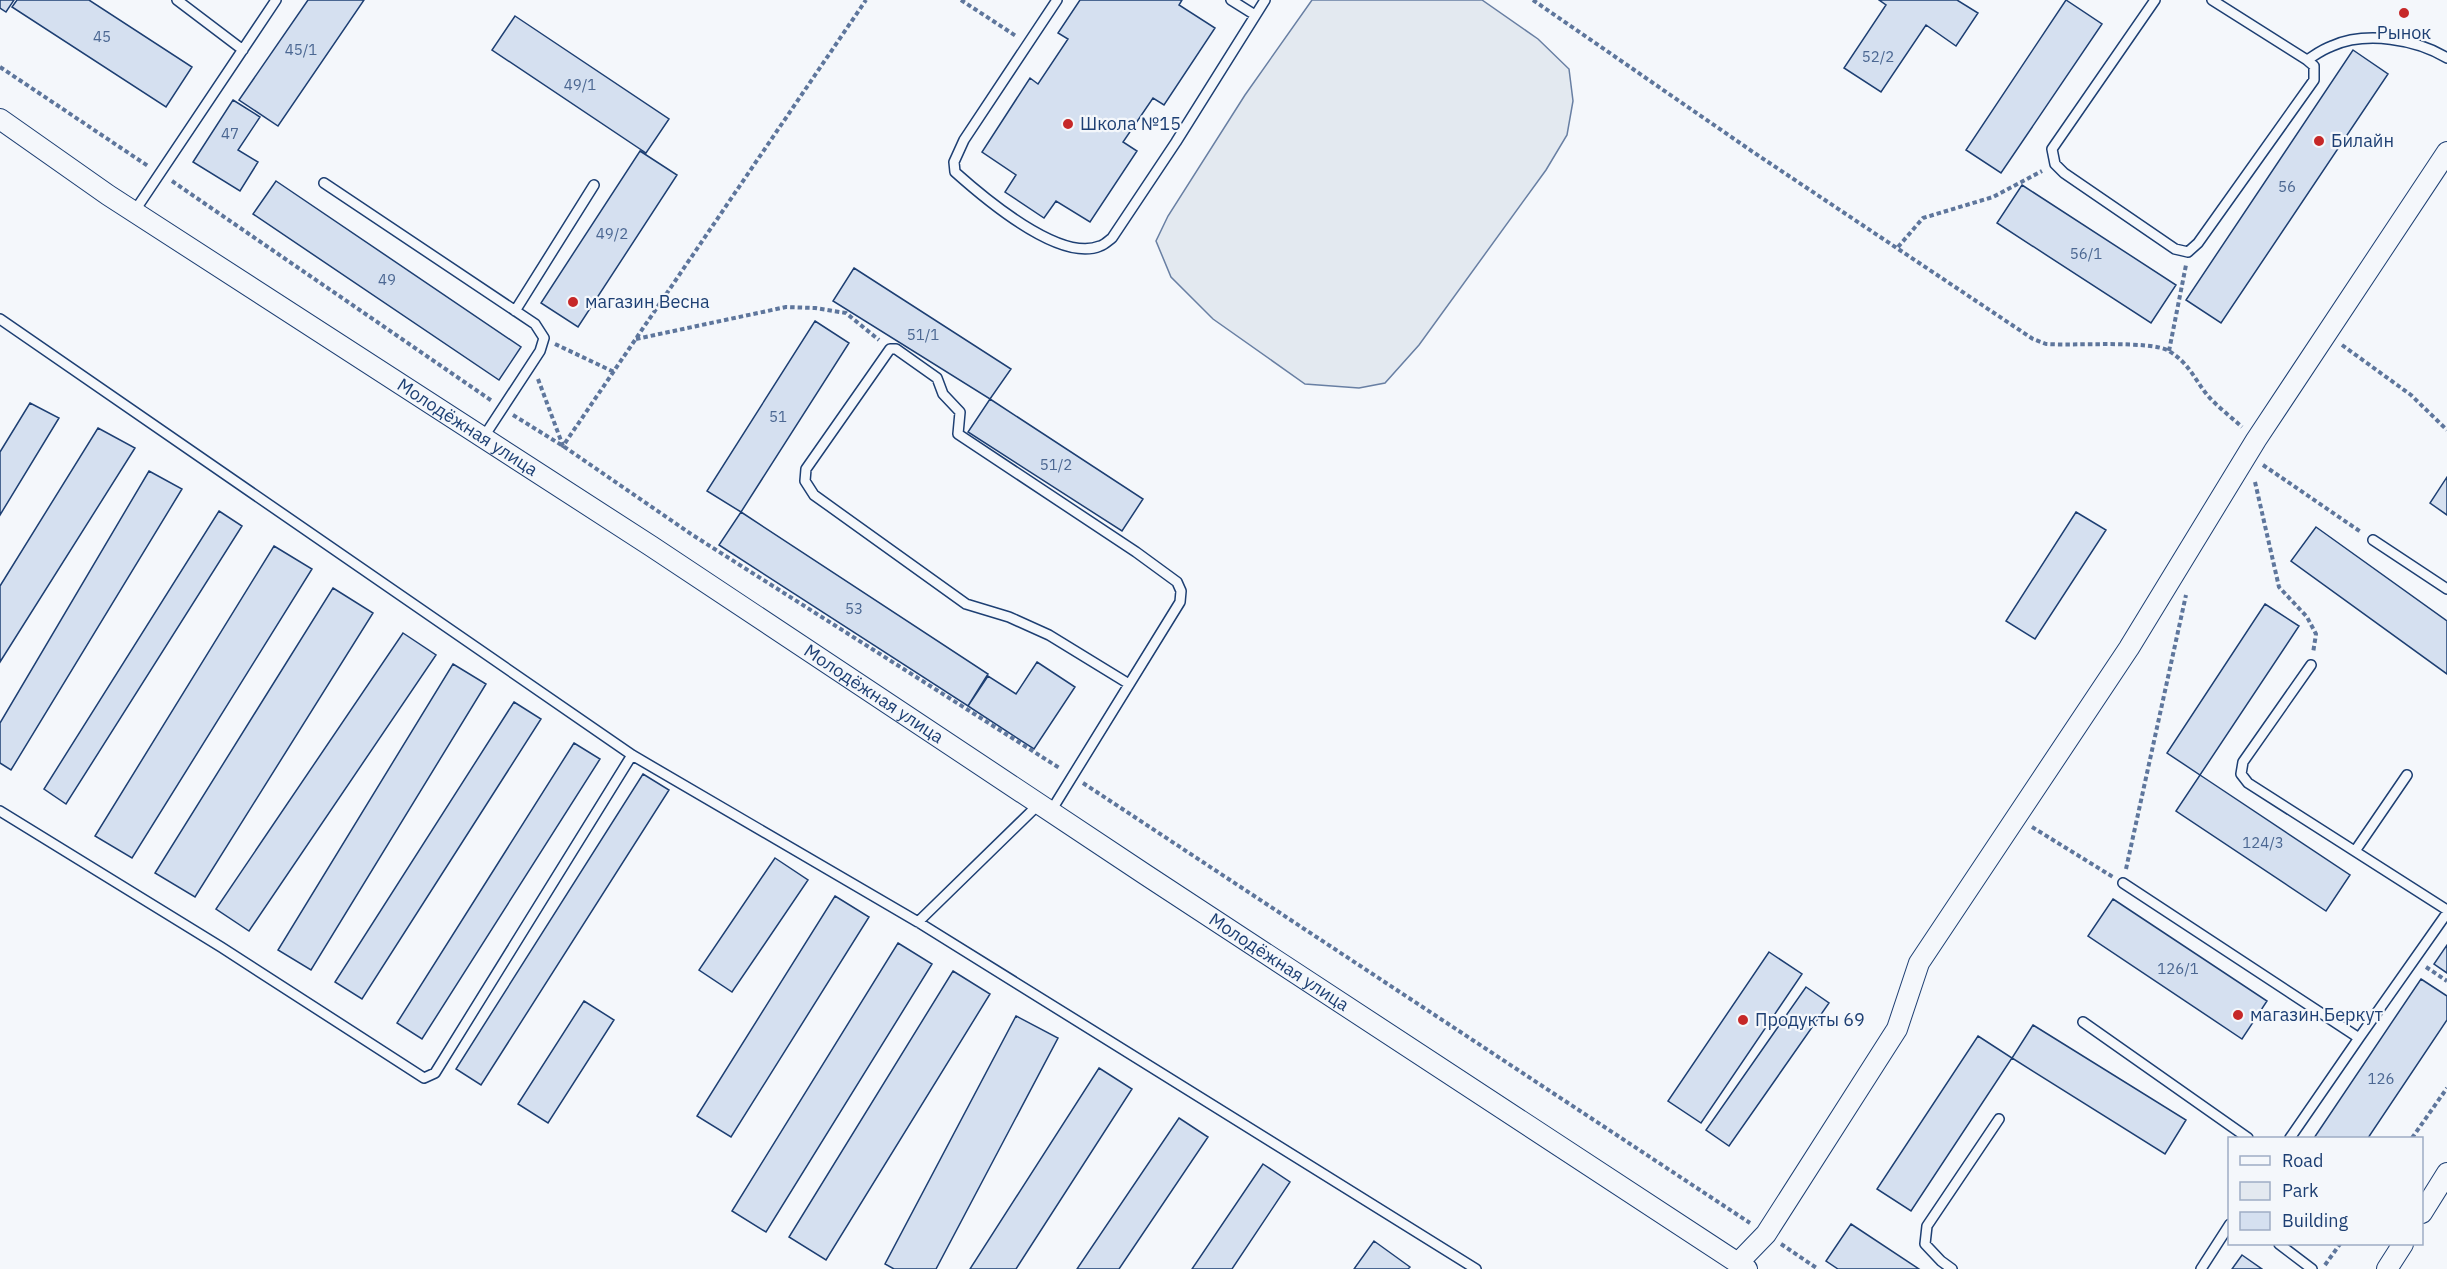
<svg xmlns="http://www.w3.org/2000/svg" width="2447" height="1269" viewBox="0 0 2447 1269" font-family="'IBM Plex Sans',sans-serif">
<style>
.green{fill:#e3e9f0;stroke:#687fa3;stroke-width:1.5}
.building{fill:#d5e0f0;stroke:#1d3f73;stroke-width:1.5}
.lines{fill:none;stroke-linecap:round;stroke-linejoin:round}
.lane-casing{stroke:#1d3f73;stroke-width:12}
.street-casing{stroke:#1d3f73;stroke-width:22}
.path{stroke:#5e769c;stroke-width:4;stroke-dasharray:4.5 3;stroke-linecap:butt}
.lane{stroke:#f4f7fb;stroke-width:9}
.street{stroke:#f4f7fb;stroke-width:20}
.poi-dot{fill:#c62828;stroke:#f4f7fb;stroke-width:2}
.labels{text-anchor:middle;stroke-width:4.5;stroke-linejoin:round;paint-order:stroke}
.number-label{font-size:15px;fill:#4b6792}
.poi-label{font-size:18px;fill:#1d3f73;stroke:#f4f7fb;text-anchor:start}
.street-label{font-size:18px;fill:#1d3f73;stroke:#f4f7fb}
</style>
<rect width="100%" height="100%" fill="#f4f7fb"/>
<!-- green -->
<path class="green" d="M1312 0H1482L1538 39 1569 69 1573 101 1567 135 1546 170 1419 345 1385 383 1359 388 1305 384 1213 319 1171 277 1156 241 1168 216 1245 95Z"/>
<!-- building -->
<path class="building" d="M0 0H14L6 12 0 8Z
M17 0H89L192 67 166 107 12 7Z
M308 0H364L278 126 239 100Z
M1080 0H1182L1179 5 1215 28 1164 105 1153 98 1123 142 1137 151 1090 222 1056 201 1044 218 1005 192 1016 175 982 152 1030 78 1038 84 1068 39 1058 33Z
M1879 0H1957L1978 13 1956 46 1926 25 1881 92 1844 68 1886 5Z
M2066 0 2102 24 2001 173 1966 150Z
M515 16 669 119 646 153 492 50Z
M2353 50 2388 74 2221 323 2186 300Z
M233 100 260 117 238 150 258 162 240 191 193 162Z
M640 151 677 175 578 327 541 303Z
M276 181 521 347 499 380 253 214Z
M2022 185 2176 285 2151 323 1997 223Z
M854 268 1011 369 990 399 833 301Z
M815 321 849 343 741 512 707 491Z
M990 399 1143 499 1122 531 968 432Z
M30 403 59 418 0 515V452Z
M98 428 135 448 0 662V586Z
M149 471 182 489 11 770 0 763V723Z
M2447 477V515L2430 503Z
M219 511 242 526 66 804 44 789Z
M741 512 988 674 968 706 719 545Z
M2076 512 2106 530 2035 639 2006 621Z
M2316 527 2447 621V674L2291 561Z
M274 546 312 569 132 858 95 836Z
M333 588 373 613 195 897 155 873Z
M2265 604 2299 626 2200 775 2167 753Z
M403 633 436 655 249 931 216 909Z
M1037 662 1075 687 1034 749 968 706 988 676 1016 694Z
M453 664 486 684 311 970 278 950Z
M514 702 541 719 362 999 335 982Z
M574 743 600 759 422 1039 397 1023Z
M643 774 669 790 481 1085 456 1069Z
M2200 775 2350 875 2326 911 2176 811Z
M775 858 808 880 732 992 699 970Z
M835 896 869 917 731 1137 697 1116Z
M2113 899 2267 1001 2242 1039 2088 936Z
M898 943 932 964 766 1232 732 1211Z
M2447 945V973L2434 964Z
M1769 952 1802 974 1701 1123 1668 1101Z
M953 971 990 994 826 1260 789 1237Z
M2421 979 2447 996V1020L2368 1138H2314Z
M1806 987 1829 1003 1729 1146 1706 1130Z
M584 1001 614 1020 548 1123 518 1104Z
M1016 1016 1058 1038 936 1269H894L885 1264Z
M2033 1025 2186 1120 2165 1154 2012 1058Z
M1978 1036 2012 1058 1911 1211 1877 1189Z
M1099 1068 1132 1089 1016 1269H970Z
M1179 1118 1208 1137 1119 1269H1077Z
M1263 1164 1290 1182 1232 1269H1192Z
M1851 1224 1919 1269H1838L1826 1261Z
M1374 1241 1410 1267 1408 1269H1354Z
M2242 1255 2262 1269H2232Z"/>
<g class="lines">
<defs>
<path id="lane" d="M177 0 243 50
M1057 0 964 140 954 162 955 172C983 197 1060 263 1100 246 1104 245 1108 241 1112 238L1176 142 1265 0
M1231 0 1255 15
M2155 0 2052 149 2055 164 2064 173 2175 249 2188 252 2198 243 2314 80V66L2307 60 2212 0
M2307 60C2315 55 2323 49 2332 46 2366 31 2416 39 2447 58
M324 183 535 324 544 338 540 351 483 438
M134 212 276 0
M515 311 594 185
M0 319 632 755 918 922 1476 1269
M2373 540 2447 589
M2311 665 2243 762 2241 774 2248 783 2447 910
M0 811 221 947 424 1078 435 1073 632 755
M1051 811 1180 602 1181 591 1177 582 1136 552 958 434 960 412 943 394 937 378 896 349H890L806 469 805 481 814 495 966 604 1009 617 1049 635 1129 684
M2355 851 2407 775
M2123 883 2359 1038 2290 1138
M918 922 1039 804
M2083 1022 2248 1138
M2359 1038 2447 913
M2279 1244 2312 1269
M1952 1269 1941 1261 1925 1244 1927 1226 1999 1119
M2201 1269 2230 1224"/>
<g id="street">
<path id="s1" d="M0 119 108 195 651 546 1146 875 1747 1269"/>
<path d="M2422 1213 2447 1173"/>
<path d="M1738 1263 1766 1234 1897 1029 1919 963 2129 648 2256 440 2447 152"/>
<path d="M2387 1269 2403 1244"/>
</g>
</defs>
<!-- lane casing -->
<use href="#lane" class="lane-casing"/>
<!-- street casing -->
<use href="#street" class="street-casing"/>
<!-- path -->
<path class="path" d="M961 0 1016 36
M1533 0 1753 152 2033 339 2046 344C2073 346 2151 340 2169 351 2189 363 2195 380 2208 396 2218 407 2231 417 2242 427
M0 67 148 166
M172 181 492 401
M1898 247 1923 218 1993 197 2042 171
M636 339 786 307 815 308 846 313 879 340
M555 344 614 372
M2342 345 2411 395 2447 430
M2169 351 2186 265
M538 379 563 446 866 0
M513 415 563 446 691 534 1061 769
M2263 465 2361 532
M2255 482 2279 587 2307 617 2316 634 2313 653
M1083 783 1750 1223
M2032 827 2113 877
M2126 869 2186 595
M2426 967 2447 981
M2412 1138 2447 1088
M1781 1244 1818 1269
M2325 1265 2340 1244"/>
<!-- lane -->
<use href="#lane" class="lane"/>
<!-- street -->
<use href="#street" class="street"/>
</g>
<!-- markers -->
<g class="poi-dot">
<circle cx="2404" cy="13" r="6"/>
<circle cx="1068" cy="124" r="6"/>
<circle cx="2319" cy="141" r="6"/>
<circle cx="573" cy="302" r="6"/>
<circle cx="2238" cy="1015" r="6"/>
<circle cx="1743" cy="1020" r="6"/>
</g>
<g class="labels">
<!-- number labels -->
<g class="number-label">
<text x="102" y="42">45</text>
<text x="301" y="55">45/1</text>
<text x="1878" y="62">52/2</text>
<text x="580" y="90">49/1</text>
<text x="230" y="139">47</text>
<text x="2287" y="192">56</text>
<text x="612" y="239">49/2</text>
<text x="2086" y="259">56/1</text>
<text x="387" y="285">49</text>
<text x="923" y="340">51/1</text>
<text x="778" y="422">51</text>
<text x="1056" y="470">51/2</text>
<text x="854" y="614">53</text>
<text x="2263" y="848">124/3</text>
<text x="2178" y="974">126/1</text>
<text x="2381" y="1084">126</text>
</g>
<!-- poi labels -->
<g class="poi-label">
<text x="2404" y="39" text-anchor="middle">Рынок</text>
<text x="1080" y="130">Школа №15</text>
<text x="2331" y="147">Билайн</text>
<text x="585" y="308">магазин Весна</text>
<text x="2250" y="1021">магазин Беркут</text>
<text x="1755" y="1026">Продукты 69</text>
</g>
<!-- street labels -->
<g class="street-label">
<text dy="6" stroke="none"><textPath href="#s1" startOffset="560">Молодёжная улица</textPath></text>
<text dy="6" stroke="none"><textPath href="#s1" startOffset="1046">Молодёжная улица</textPath></text>
<text dy="6" stroke="none"><textPath href="#s1" startOffset="1532">Молодёжная улица</textPath></text>
</g>
</g>
<!-- legend -->
<rect x="2228" y="1137" width="195" height="108" fill="#f4f7fb" stroke="#9eadc5" stroke-width="1.5"/>
<rect x="2240" y="1156" width="30" height="9" fill="#f4f7fb" stroke="#9eadc5" stroke-width="1.5"/>
<text x="2282" y="1167" font-size="18" fill="#1d3f73">Road</text>
<rect x="2240" y="1182" width="30" height="18" fill="#e3e9f0" stroke="#9eadc5" stroke-width="1.5"/>
<text x="2282" y="1197" font-size="18" fill="#1d3f73">Park</text>
<rect x="2240" y="1212" width="30" height="18" fill="#d5e0f0" stroke="#9eadc5" stroke-width="1.5"/>
<text x="2282" y="1227" font-size="18" fill="#1d3f73">Building</text>
</svg>
